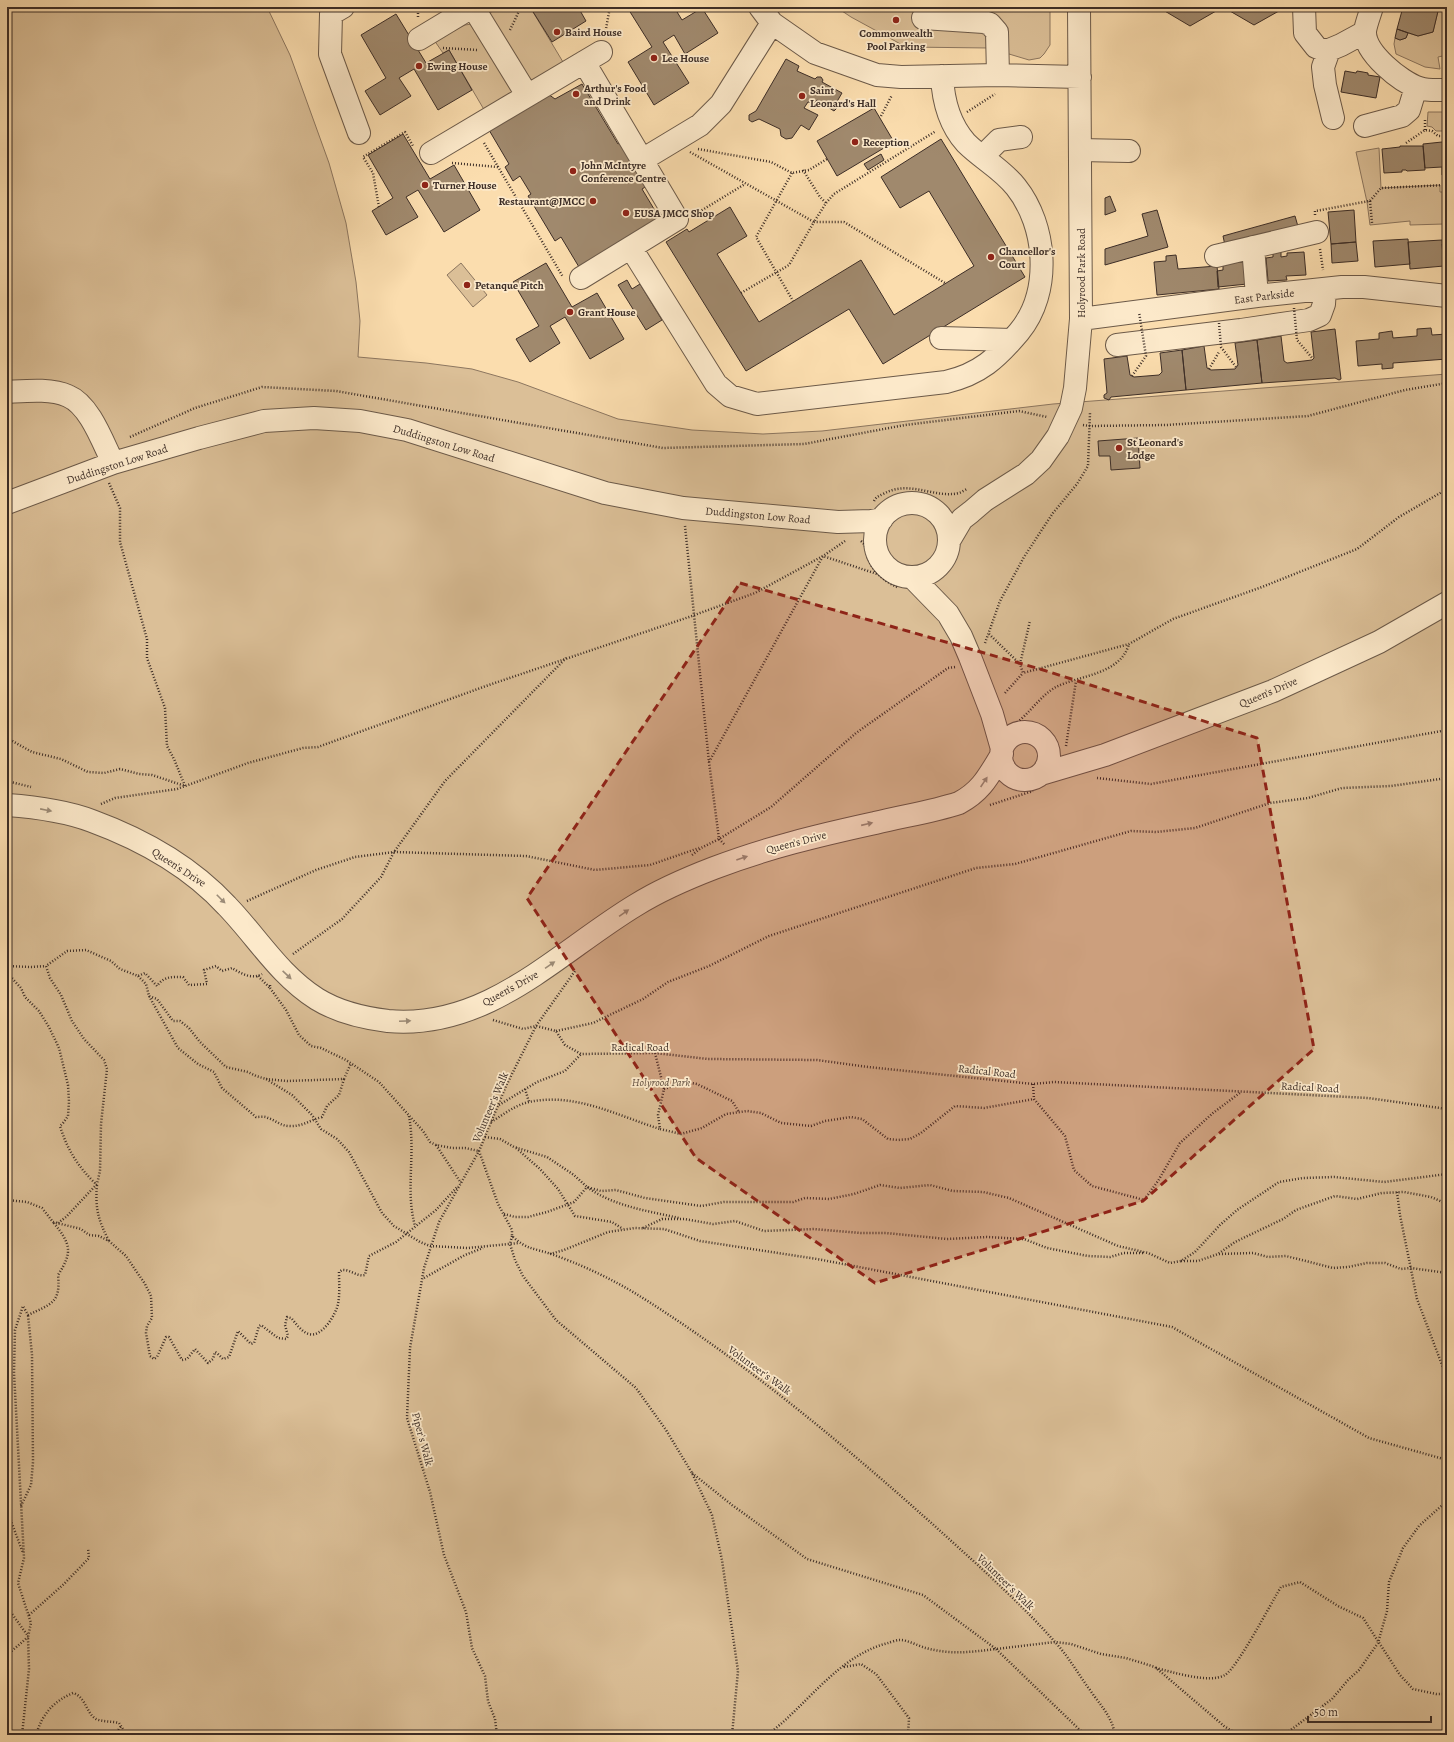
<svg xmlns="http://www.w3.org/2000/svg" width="1454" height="1742" viewBox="0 0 1454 1742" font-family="Alegreya,serif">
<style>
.green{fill:#dbbf97;stroke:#8c765f}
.building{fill:#a0896d;stroke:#3d2e27}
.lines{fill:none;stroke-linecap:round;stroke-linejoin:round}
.minor-casing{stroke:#6c5a49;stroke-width:24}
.path{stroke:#3d2e27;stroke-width:2.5;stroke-dasharray:1 2;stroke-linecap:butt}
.minor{stroke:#fce9ca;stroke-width:22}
.path-bridge{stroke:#3d2e27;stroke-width:2.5;stroke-dasharray:1 2;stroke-linecap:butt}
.oneway{fill:#9c8c78}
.marked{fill:#8f2418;fill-opacity:0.2;stroke:#8f2418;stroke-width:3;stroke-dasharray:8 5;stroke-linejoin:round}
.poi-dot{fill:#8f2418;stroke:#fce9ca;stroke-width:1.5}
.labels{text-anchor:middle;stroke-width:3.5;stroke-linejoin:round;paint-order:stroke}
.poi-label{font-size:11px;font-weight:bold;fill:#3d2e27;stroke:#fce9ca;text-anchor:start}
.street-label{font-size:11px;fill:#3d2e27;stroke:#fce9ca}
.park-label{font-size:11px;font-style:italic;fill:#5d4b3d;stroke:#fce9ca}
</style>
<rect width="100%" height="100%" fill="#fbddae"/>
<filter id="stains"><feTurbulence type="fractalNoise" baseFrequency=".005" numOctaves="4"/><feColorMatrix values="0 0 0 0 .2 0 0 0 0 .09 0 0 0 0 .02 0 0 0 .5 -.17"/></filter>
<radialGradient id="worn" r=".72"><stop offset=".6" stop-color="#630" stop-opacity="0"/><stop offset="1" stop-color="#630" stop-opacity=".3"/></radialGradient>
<!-- green -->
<path class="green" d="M7 7H267L290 55 329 163 346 223 356 282 360 321 358 357 426 363 472 369 518 382 618 419 692 430 763 434 822 431 1053 404 1447 374V1735H7Z
M493 7H530L566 67 531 83 489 17Z
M836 7H1050V45L1044 54 1040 58 1029 60 989 48 906 47 851 17Z
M1439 7H1447V55L1438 57 1440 69 1425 67 1396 54 1394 44 1395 38 1400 40 1406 38 1408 33 1418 36 1433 32Z
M472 24 513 93 486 113 449 50 443 53 434 40 465 25Z
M1428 112H1447V131H1436L1432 127 1427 126Z
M1379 148 1381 188 1440 185V192H1447V228H1445L1444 224 1410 225V221L1370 225 1367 202 1356 152Z
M461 263 487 295 473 307 447 275Z"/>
<!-- building -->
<path class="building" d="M530 7H578L586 21 552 42Z
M627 7H674L682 20 702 8 718 33 685 54 674 35 663 42 689 83 654 105 628 62 652 47Z
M1158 7H1286L1254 25 1223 7 1190 26Z
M1403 7H1439L1433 32 1418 36 1397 29Z
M396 14 426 63 449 50 472 90 438 110 414 69 399 78 411 96 380 115 365 91 386 78 361 35Z
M1397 29 1408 33 1406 38 1400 40 1395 38Z
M786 59 799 66 797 71 815 79 817 77H821L823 80 822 82 842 93 835 105 837 108 834 111 817 100 814 103 808 102 804 108 818 115 809 130 801 125 792 138 786 139 781 136 780 129 759 119 752 122 749 120V115L756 111Z
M1345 71 1356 73 1357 71 1363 72 1368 73V75L1380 77 1376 98 1341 92Z
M582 84 618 144 621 142 647 186 642 189 660 219 579 267 561 237 555 241 528 196 531 194 520 176 513 181 505 167 509 164 489 130 548 94 555 99Z
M874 108 894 142 837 176 817 141Z
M403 134 430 179 454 165 480 210 444 232 418 190 406 197 418 217 386 235 372 211 393 198 368 155Z
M941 139 1025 277 883 364 849 309 746 371 666 242 687 229 689 232 730 207 747 236 717 254 759 322 861 260 894 315 974 266 929 191 900 208 881 177Z
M1442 142H1447V174L1442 175V167L1425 168 1423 144Z
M1400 146H1423L1425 170 1407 171 1406 170H1402V172L1384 173 1382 149 1400 147Z
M881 154 884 160 868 170 864 164Z
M1110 196 1116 211 1105 215V198Z
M1157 210 1168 247 1105 265V249L1148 236 1142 214Z
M1354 210 1356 242 1331 244 1328 212Z
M1295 216 1299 230 1226 250 1223 236Z
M1408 239 1410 264 1375 267 1373 241Z
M1442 240 1444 266 1410 269 1408 242Z
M1356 242 1358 261 1332 263 1331 244Z
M1447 243V270H1444L1442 244Z
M1281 251V257L1287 256V253L1304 252 1306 275 1286 276 1287 280 1268 281 1266 258 1273 257V252Z
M1176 255 1178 269 1217 266 1219 289 1157 295 1154 262 1166 261V256Z
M1245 261 1247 284 1218 287 1217 271 1223 270V263Z
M546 263 572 307 597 293 624 339 590 359 565 317 550 326 560 343 530 362 516 339 539 326 513 282Z
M627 280 632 289 640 284 662 320 646 330 618 285Z
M1431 328 1432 335 1447 334V359L1393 363V368L1382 369V364L1358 366 1356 341 1379 339V333L1392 331 1393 338 1417 336V329Z
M1335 329 1341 379 1339 380 1335 378 1262 383 1257 340 1281 336 1284 361 1287 363 1312 360 1314 358 1311 332Z
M1257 340 1262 383 1186 390 1182 350 1204 346 1207 368 1211 370 1235 369 1238 365 1235 343Z
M1182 350 1186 390 1111 397 1109 400 1104 398V395L1107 393 1104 359 1127 356 1130 375 1134 377 1159 375 1162 372 1160 353Z
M1138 438 1140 468 1111 470 1110 456H1099L1098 441Z"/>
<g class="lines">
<defs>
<path id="minor" d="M343 7 331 14 330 54 359 133
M473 7 527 95
M760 7 772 23 815 53 877 75 901 77 998 75
M1304 7 1305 33 1316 47 1323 50H1329L1341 45 1365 32
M1372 7C1370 14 1366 24 1365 31 1364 53 1401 82 1419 88 1428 91 1438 90 1447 90
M923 18 984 22 990 24 997 32 998 75 1080 77
M419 39 472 7
M1329 50 1323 67 1325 85 1333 118
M1365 126 1402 116 1409 110 1416 87
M1080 150 1129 151
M431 153 601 52
M983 156 999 140 1021 137
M642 160 700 125 721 104 772 23
M1253 247 1257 296
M631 248 716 384 730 396 757 404 946 382C980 374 997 358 1019 332 1052 292 1047 226 1016 187 1002 169 982 159 966 143 949 124 943 100 942 76
M1216 256 1317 232
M581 278 677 219 584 62
M1081 319 1257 296 1342 287H1364L1447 296
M941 338 1012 340
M1117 345 1241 330 1309 320 1320 315 1324 304 1325 289
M7 392C25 391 51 388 68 396 90 405 103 443 113 463
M7 503 113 463 199 438 264 421 314 418 360 421 407 430 605 493 683 508 838 522 871 521 882 519
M875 540a37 37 0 1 1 74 0a37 37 0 1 1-74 0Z
M949 541 962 519 971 512 985 500 1026 474 1041 460 1058 436 1071 408 1075 388 1081 319 1079 7
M912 577 948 614 961 636 970 657 992 714 1002 749
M1001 756a24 24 0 1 1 48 0a24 24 0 1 1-48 0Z
M1041 774 1105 755 1273 691 1379 642 1447 603
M7 805C35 807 66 811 92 821 141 839 191 867 227 906 257 937 279 975 317 999 338 1012 363 1018 388 1021 488 1030 558 952 636 905 660 890 688 878 714 868 766 848 820 835 875 823 903 816 932 812 959 803 982 791 989 775 1002 754"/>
</defs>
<!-- minor casing -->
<use href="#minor" class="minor-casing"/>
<!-- path -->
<path class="path" d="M418 7V18
M510 30 521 7
M605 34 610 7
M443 48 478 50
M967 112 995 94
M881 116 892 95
M1425 120V130
M484 143 563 277
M1406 143 1425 130 1432 131 1438 136H1447
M698 149 771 162 792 173 809 170 827 159
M690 152 814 222 826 203 834 194 936 131
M452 163 498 167
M803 170 820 197 826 203
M792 173 756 237 793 301
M1370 201 1372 223
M379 207 373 173 363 157 405 132 413 146
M694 215 745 184
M1315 215V211C1333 208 1352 204 1370 201L1381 188 1447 185
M1320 249 1323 270
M741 293 789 265 814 222H844L945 283
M1209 369 1219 352
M1083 425 1090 426 1166 425 1308 416 1405 390 1447 383
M130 437 195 408 262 387 336 391 663 448 804 444 905 425 1019 411 1047 417
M109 483 120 508V542L147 639V658L165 708 167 746 174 759 185 786
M874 501C876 497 879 496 883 494 910 479 934 499 959 493 962 492 965 490 967 489
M685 526 709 762 719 839 725 845
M861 541C867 546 866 551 868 558 873 572 884 581 897 587
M989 634 1020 664 1023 673 1129 644 1173 619 1262 587 1357 549 1399 517 1447 489
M985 643 1000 601 1024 557 1053 513 1077 484 1088 466 1090 413
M1020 664 1030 621
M1005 693 1023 673
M1015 724C1029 714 1041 695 1056 687 1080 675 1120 675 1129 644
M7 738 32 752 61 759 88 772 104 773 120 769 139 774 152 775 185 786
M1066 746 1076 681
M709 762 823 556 877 574
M1097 778 1151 784 1447 730
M7 781 31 787
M101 804 115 798 177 789 248 763 303 748 318 747 486 686 689 617 755 593 823 556 845 541
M990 805 1033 791
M692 855 701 848 719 839 771 807 856 733 948 668 955 667
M247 901 316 870 355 857 394 852 526 856 595 870 650 865 699 848
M293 954 342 919 381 877 394 852 445 781 566 658
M7 966 31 967 46 966
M9 967 10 976 21 988 25 997 39 1011 49 1027 59 1048 68 1085 69 1102 68 1116 63 1123 60 1126C67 1149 78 1167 96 1184
M138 976 146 984 149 996 157 999 173 1021H180L189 1028 200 1042 226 1067 248 1072 256 1076 266 1079 292 1095 312 1115 321 1129 337 1139 349 1152 382 1213 394 1226 420 1242 430 1246 468 1248 519 1243
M258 976 270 988
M270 985V988L286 1010 299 1035 311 1046 321 1048 346 1060 379 1082 423 1131 430 1142 436 1145 452 1148H465L479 1151
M149 996 178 1048 198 1064 214 1072 222 1088 256 1117C260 1117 265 1116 268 1118 275 1120 281 1126 289 1126 302 1127 310 1120 322 1117L327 1106 339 1095 344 1079
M493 1020 523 1029 536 1026 556 1031 565 1045 581 1054 655 1053 708 1059 817 1060 868 1067 1033 1084 1054 1082 1368 1098 1447 1109
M556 1031 593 1023 643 999 668 982 709 966 769 936 976 868 1015 864 1131 831 1156 832 1195 828 1270 803 1308 798 1342 788 1391 786 1447 778
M655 1053 664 1089 658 1115 660 1129 681 1134 702 1128 726 1114 747 1111 761 1113 781 1123 811 1126 825 1121 851 1117 862 1119 888 1139 898 1140 910 1139 921 1133 955 1106 984 1108 1034 1099
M266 1079 287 1081 344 1079 351 1063
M1033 1084 1034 1099 1065 1136 1074 1170 1092 1186 1144 1200 1158 1181 1180 1143 1213 1113 1241 1092
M525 1089 529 1102
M664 1089 686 1082 697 1084 732 1101 739 1112
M499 1105 537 1082 565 1071 581 1054
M409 1116C416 1155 405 1189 415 1226
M491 1122C503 1115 515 1105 529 1102 575 1092 618 1116 660 1129
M485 1137 500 1139 514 1147 547 1157 574 1175 587 1187 601 1191 616 1190 645 1198 701 1206 724 1202H793L805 1198 829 1199 854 1194 880 1185 900 1188 930 1185 953 1191 983 1192 1009 1198 1118 1246 1148 1253 1170 1263 1181 1261 1195 1252 1220 1225 1237 1210 1279 1182 1303 1178 1334 1177 1384 1182 1447 1174
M436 1145 461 1183
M516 1148 540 1169 558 1189 575 1216 612 1222 623 1229
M479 1151 498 1204 512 1230V1236C527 1250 534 1248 551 1254 578 1263 614 1280 638 1295 742 1360 837 1439 928 1520 971 1559 1016 1598 1055 1642 1069 1657 1078 1674 1090 1690 1100 1705 1112 1716 1115 1735
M97 1185C95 1208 98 1220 109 1241
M1397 1192 1400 1215 1417 1299 1447 1378
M7 1200 27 1202 42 1208 53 1222 81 1229 89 1235 99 1236 109 1241 126 1256 145 1284 151 1296 152 1318 147 1326 146 1333 150 1356 154 1359 157 1357 166 1337H169L182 1360 187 1359 195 1349 208 1363 213 1359 215 1352 217 1353 223 1359 229 1357 238 1331 251 1344 254 1343 259 1326 261 1325 278 1338 286 1339 288 1336 285 1325 287 1317 291 1318C296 1323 301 1332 309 1334 322 1338 336 1314 338 1304 340 1294 339 1283 339 1272L342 1270C350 1269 357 1277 365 1275L369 1256 396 1242 436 1210 458 1186
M504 1214 515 1217H528L547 1212 574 1202 587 1187C613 1206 648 1211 679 1218
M58 1223 66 1217 97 1184 100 1171 101 1124 107 1069 104 1060 84 1039 72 1021 61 995 50 978 46 966 67 951 86 950 111 961 120 969 138 976 145 973 157 986C164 976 172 977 183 977L189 985 207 984 204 970 216 966 222 971 232 968C240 973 252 980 262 974
M643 1228 662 1219H684L713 1224 735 1221 764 1231 814 1229 861 1233H886L947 1239 987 1237 1024 1239 1047 1248 1088 1256 1110 1257 1124 1253H1144
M512 1236 510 1244 515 1260 523 1276 556 1320 636 1388 666 1430 692 1473 712 1515 722 1560 738 1671 732 1735
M550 1254 564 1250 608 1232 635 1228 664 1229 700 1241 817 1259 1172 1327 1369 1438 1447 1460
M1219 1254 1253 1253 1268 1257 1286 1256 1333 1268 1348 1267 1367 1263H1385L1401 1269 1411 1268 1447 1273
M1181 1261H1198L1218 1254 1235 1242 1283 1219 1296 1210 1335 1196 1357 1199 1382 1193 1404 1192 1431 1197 1447 1204
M424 1278 465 1255 483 1248
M692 1473 732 1505 807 1559 923 1595 996 1649 1055 1642 1071 1644 1101 1654 1126 1658 1155 1667 1224 1726 1238 1735
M7 1493 11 1521 23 1553
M21 1506 31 1485 33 1462 32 1355 28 1315
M7 1607 28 1636
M29 1615 64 1584 89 1558 88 1548
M7 1655 28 1637
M844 1667 861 1664 876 1674 909 1718 908 1735
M1156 1668C1173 1672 1209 1684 1225 1675 1238 1667 1271 1603 1281 1587L1300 1582 1338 1606 1363 1618 1400 1675 1413 1689 1436 1694H1447
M22 1735 29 1669 28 1637 31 1623 18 1583 24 1558 14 1373 15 1330 23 1306 28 1315C51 1304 61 1303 58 1275 73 1252 71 1244 53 1222
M36 1735C42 1714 54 1701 73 1693 86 1697 86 1713 96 1719 103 1722 111 1721 119 1723L127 1735
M115 1735 121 1726
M497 1735 495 1719 488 1701 485 1676 472 1648 466 1612 444 1555 430 1492 407 1418 410 1348 424 1268 439 1222 479 1151 506 1086 536 1026 575 971
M767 1735C807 1706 837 1656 888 1643 891 1642 896 1640 900 1640 908 1640 918 1646 926 1648 951 1655 971 1652 996 1649L1085 1735
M1284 1735 1332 1699 1348 1680 1359 1670 1378 1643 1387 1611 1389 1582 1403 1548 1419 1526 1447 1501"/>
<!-- minor -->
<use href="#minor" class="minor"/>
<!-- path-bridge -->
<path class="path-bridge" d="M1294 308 1297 340 1313 359
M1219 323 1221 347 1236 367
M1132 376 1146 356 1139 312"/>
</g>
<!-- one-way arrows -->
<defs><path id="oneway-solid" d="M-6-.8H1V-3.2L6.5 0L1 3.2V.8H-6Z"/></defs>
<g class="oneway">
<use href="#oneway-solid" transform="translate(984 782) rotate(-56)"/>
<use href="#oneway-solid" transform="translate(46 810) rotate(11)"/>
<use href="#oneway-solid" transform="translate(867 824) rotate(-13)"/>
<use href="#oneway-solid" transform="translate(742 858) rotate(-19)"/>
<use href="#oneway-solid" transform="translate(221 899) rotate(45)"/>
<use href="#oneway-solid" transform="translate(624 913) rotate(-35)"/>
<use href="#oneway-solid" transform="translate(550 965) rotate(-34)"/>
<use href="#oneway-solid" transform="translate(287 975) rotate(43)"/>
<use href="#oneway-solid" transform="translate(405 1021) rotate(-3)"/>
</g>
<!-- marked area -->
<path class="marked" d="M740 583 1040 669 1257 738 1314 1049 1143 1201 875 1283 696 1158 527 898Z"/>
<!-- markers -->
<g class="poi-dot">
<circle cx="896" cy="20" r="4"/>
<circle cx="557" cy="32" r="4"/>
<circle cx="654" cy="58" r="4"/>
<circle cx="419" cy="66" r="4"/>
<circle cx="576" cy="94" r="4"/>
<circle cx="802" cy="96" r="4"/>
<circle cx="855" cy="142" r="4"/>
<circle cx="573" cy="171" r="4"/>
<circle cx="425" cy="185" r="4"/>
<circle cx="593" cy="201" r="4"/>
<circle cx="626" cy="213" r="4"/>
<circle cx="991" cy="257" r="4"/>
<circle cx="467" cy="285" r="4"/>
<circle cx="570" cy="312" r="4"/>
<circle cx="1119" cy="448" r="4"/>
</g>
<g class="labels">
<!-- poi labels -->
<g class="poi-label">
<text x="565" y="36">Baird House</text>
<text x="896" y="37" text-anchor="middle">Commonwealth<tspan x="896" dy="13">Pool Parking</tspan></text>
<text x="662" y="62">Lee House</text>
<text x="427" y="70">Ewing House</text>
<text x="584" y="92">Arthur's Food<tspan x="584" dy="13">and Drink</tspan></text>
<text x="810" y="94">Saint<tspan x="810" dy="13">Leonard's Hall</tspan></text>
<text x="863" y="146">Reception</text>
<text x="581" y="169">John McIntyre<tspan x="581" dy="13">Conference Centre</tspan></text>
<text x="433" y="189">Turner House</text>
<text x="585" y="205" text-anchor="end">Restaurant@JMCC</text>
<text x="634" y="217">EUSA JMCC Shop</text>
<text x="999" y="255">Chancellor's<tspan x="999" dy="13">Court</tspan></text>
<text x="475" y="289">Petanque Pitch</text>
<text x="578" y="316">Grant House</text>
<text x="1127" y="446">St Leonard's<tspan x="1127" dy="13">Lodge</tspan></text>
</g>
<!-- street labels -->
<g class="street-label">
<text transform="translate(1081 273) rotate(-90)" y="4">Holyrood Park Road</text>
<text transform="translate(1264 296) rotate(-7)" y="4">East Parkside</text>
<text transform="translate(444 443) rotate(17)" y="4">Duddingston Low Road</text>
<text transform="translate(117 464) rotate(-18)" y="4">Duddingston Low Road</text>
<text transform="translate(758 515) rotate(5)" y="4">Duddingston Low Road</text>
<text transform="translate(1268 692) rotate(-23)" y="4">Queen's Drive</text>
<text transform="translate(796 842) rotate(-15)" y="4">Queen's Drive</text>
<text transform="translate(179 867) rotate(33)" y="4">Queen's Drive</text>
<text transform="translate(510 988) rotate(-29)" y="4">Queen's Drive</text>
<text x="640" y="1051">Radical Road</text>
<text transform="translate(987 1071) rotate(6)" y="4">Radical Road</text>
<text transform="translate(1310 1087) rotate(3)" y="4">Radical Road</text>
<text transform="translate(490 1107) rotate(-67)" y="4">Volunteer's Walk</text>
<text transform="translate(760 1370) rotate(36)" y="4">Volunteer's Walk</text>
<text transform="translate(423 1439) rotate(75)" y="4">Piper's Walk</text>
<text transform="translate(1006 1582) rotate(44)" y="4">Volunteer's Walk</text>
</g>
<!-- park labels -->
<g class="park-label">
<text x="661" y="1086">Holyrood Park</text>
</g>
</g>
<!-- margin -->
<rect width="1454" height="1742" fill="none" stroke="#fbddae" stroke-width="24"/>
<rect x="8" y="8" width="1438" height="1726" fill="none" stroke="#3d2e27" stroke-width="2"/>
<rect x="12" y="12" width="1430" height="1718" fill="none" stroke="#3d2e27"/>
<!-- scale -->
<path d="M1308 1716v6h123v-6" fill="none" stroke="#3d2e27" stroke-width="2"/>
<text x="1314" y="1716" font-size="12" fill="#3d2e27" stroke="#fce9ca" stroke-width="3" paint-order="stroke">50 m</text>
<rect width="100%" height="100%" filter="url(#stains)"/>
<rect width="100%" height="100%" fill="url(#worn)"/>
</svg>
